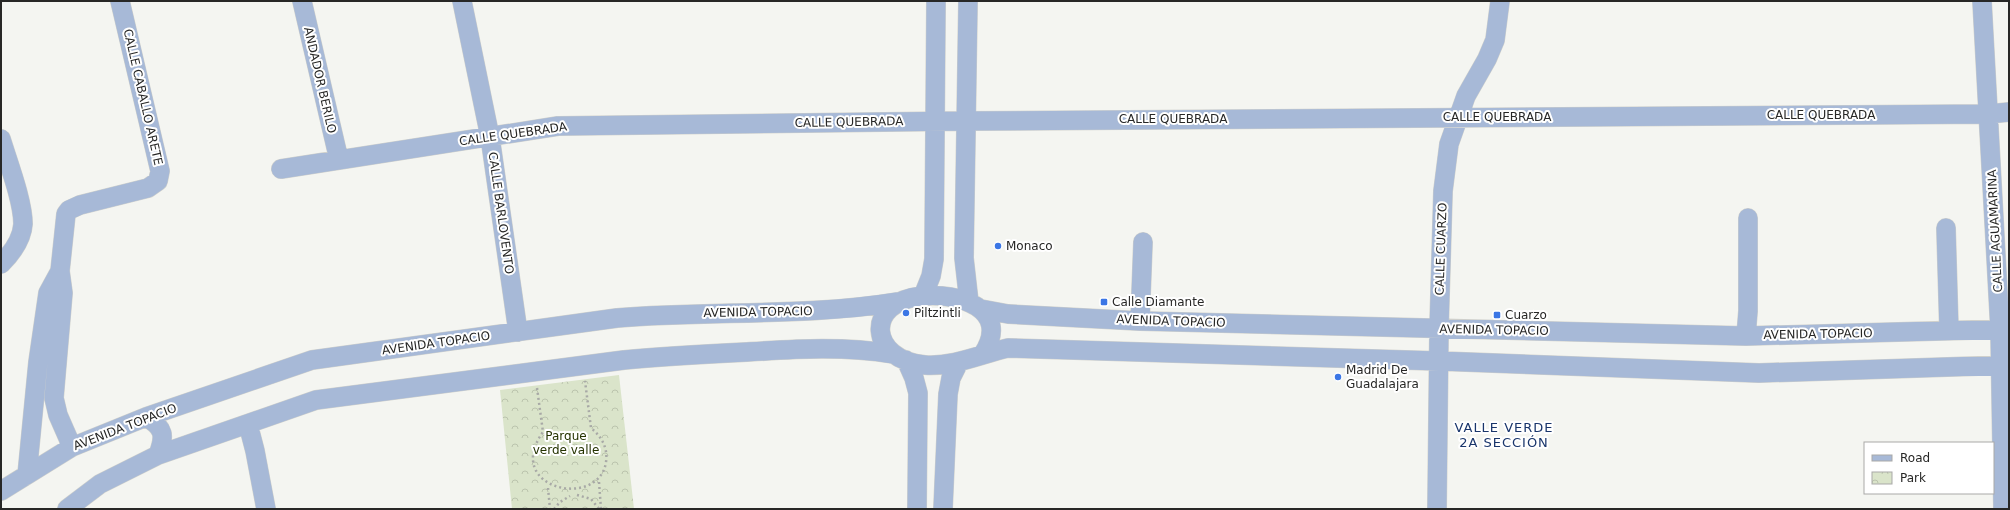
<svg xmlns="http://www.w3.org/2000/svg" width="2010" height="510" viewBox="0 0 2010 510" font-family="'DejaVu Sans',sans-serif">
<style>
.park{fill:url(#park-crowns)}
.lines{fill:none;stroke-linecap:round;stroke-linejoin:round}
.minor-casing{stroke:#cfd0cc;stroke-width:20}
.path{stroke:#a8a9a6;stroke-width:2.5;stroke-dasharray:2 3;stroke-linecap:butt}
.minor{stroke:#a7b9d7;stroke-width:19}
.poi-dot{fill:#3b76e5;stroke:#fff;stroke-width:1.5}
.labels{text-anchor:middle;stroke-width:4;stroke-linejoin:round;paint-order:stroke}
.street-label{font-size:12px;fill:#272726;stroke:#fff}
.poi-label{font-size:12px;fill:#272726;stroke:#fff;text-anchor:start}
.park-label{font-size:12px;fill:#253300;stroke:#fff}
.neighbourhood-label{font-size:13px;letter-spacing:1px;fill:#19356b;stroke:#fff}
</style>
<defs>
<pattern id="park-crowns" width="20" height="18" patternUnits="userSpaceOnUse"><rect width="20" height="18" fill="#dae4ca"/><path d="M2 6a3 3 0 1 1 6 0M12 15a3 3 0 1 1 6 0" fill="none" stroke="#bbc4ad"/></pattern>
</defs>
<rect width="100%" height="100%" fill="#f4f5f1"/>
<!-- park -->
<path class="park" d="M619 375 634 509H512L500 390Z"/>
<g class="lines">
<defs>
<path id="minor" d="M302 1 339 160
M462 1 490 137 518 332
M968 1 964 258 969 302
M1982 1 2000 330 2003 509
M1 139C8 162 23 201 23 224 22 240 12 253 1 264
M281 169 558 126 965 121 1989 114 2009 112
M1946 228 1949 331
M923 296 931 276 934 259 936 1
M981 309 1008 314 1140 321 1746 336 2009 329
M1140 321 1143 242
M1746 336 1748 311V218
M983 354C1012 309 958 292 922 296 863 302 869 360 925 365 954 367 981 354 1008 348L1439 361 1759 373 2009 365
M906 360 914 378 918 393 917 509
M146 417C165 428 165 436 158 455
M248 424 255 451 266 509
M72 447 58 415 54 398 63 293 60 271 66 214 69 210 80 205 148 188 158 181 160 171 120 1
M27 475 38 362 48 293 60 271
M1 491 72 447 146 417 312 360 617 318C711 310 805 317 897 302
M67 509 100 484 158 455 316 400 624 360C665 356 706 354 747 352 797 349 843 346 893 354
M943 509 948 394 951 378 959 362
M1437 509 1439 329 1443 191 1449 144 1466 96 1487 59 1495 40 1500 1"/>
</defs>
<!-- minor casing -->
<use href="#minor" class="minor-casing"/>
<!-- path -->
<path class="path" d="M537 388 543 432C502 489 599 510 606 462 608 448 602 437 591 428L585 381
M599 482 601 509
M548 488 550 509
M577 495 591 499 599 509
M554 509 560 502 570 496"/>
<!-- minor -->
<use href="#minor" class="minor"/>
</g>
<!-- markers -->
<g class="poi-dot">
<circle cx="998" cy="246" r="4"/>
<rect x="1100" y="298" width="8" height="8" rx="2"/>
<circle cx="906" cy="313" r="4"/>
<rect x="1493" y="311" width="8" height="8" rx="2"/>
<circle cx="1338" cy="377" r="4"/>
</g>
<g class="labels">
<!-- street labels -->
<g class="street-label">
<text transform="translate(320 80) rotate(77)" y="4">ANDADOR BERILO</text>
<text transform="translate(143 97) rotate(77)" y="4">CALLE CABALLO ARETE</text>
<text x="1821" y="119">CALLE QUEBRADA</text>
<text x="1497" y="121">CALLE QUEBRADA</text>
<text x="1173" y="123">CALLE QUEBRADA</text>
<text transform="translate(849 122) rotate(-1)" y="4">CALLE QUEBRADA</text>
<text transform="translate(513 134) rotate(-8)" y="4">CALLE QUEBRADA</text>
<text transform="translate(501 213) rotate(82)" y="4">CALLE BARLOVENTO</text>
<text transform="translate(1995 231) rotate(-93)" y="4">CALLE AGUAMARINA</text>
<text transform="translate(1441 249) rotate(-88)" y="4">CALLE CUARZO</text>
<text transform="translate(758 312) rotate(-1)" y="4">AVENIDA TOPACIO</text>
<text transform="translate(1171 321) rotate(2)" y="4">AVENIDA TOPACIO</text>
<text transform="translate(1494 330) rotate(1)" y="4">AVENIDA TOPACIO</text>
<text transform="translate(1818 334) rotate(-1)" y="4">AVENIDA TOPACIO</text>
<text transform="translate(436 343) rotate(-8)" y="4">AVENIDA TOPACIO</text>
<text transform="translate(125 427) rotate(-21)" y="4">AVENIDA TOPACIO</text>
</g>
<!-- poi labels -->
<g class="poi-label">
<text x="1006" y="250">Monaco</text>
<text x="1112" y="306">Calle Diamante</text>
<text x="914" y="317">Piltzintli</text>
<text x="1505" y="319">Cuarzo</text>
<text x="1346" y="374">Madrid De<tspan x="1346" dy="14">Guadalajara</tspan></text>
</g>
<!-- park labels -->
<g class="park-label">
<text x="566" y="440">Parque<tspan x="566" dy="14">verde valle</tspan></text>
</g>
<!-- neighbourhood labels -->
<g class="neighbourhood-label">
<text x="1504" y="432">VALLE VERDE<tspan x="1504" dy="15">2A SECCIÓN</tspan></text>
</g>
</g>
<!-- border -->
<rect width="2010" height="510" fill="none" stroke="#272726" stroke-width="4"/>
<!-- legend -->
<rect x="1864" y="442" width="130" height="52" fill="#ffffff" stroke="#a9a9a8"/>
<rect x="1872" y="455" width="20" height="6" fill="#a7b9d7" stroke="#a9a9a8"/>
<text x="1900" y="462" font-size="12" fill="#272726">Road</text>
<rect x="1872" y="472" width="20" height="12" fill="url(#park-crowns)" stroke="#a9a9a8"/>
<text x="1900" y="482" font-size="12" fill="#272726">Park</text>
</svg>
